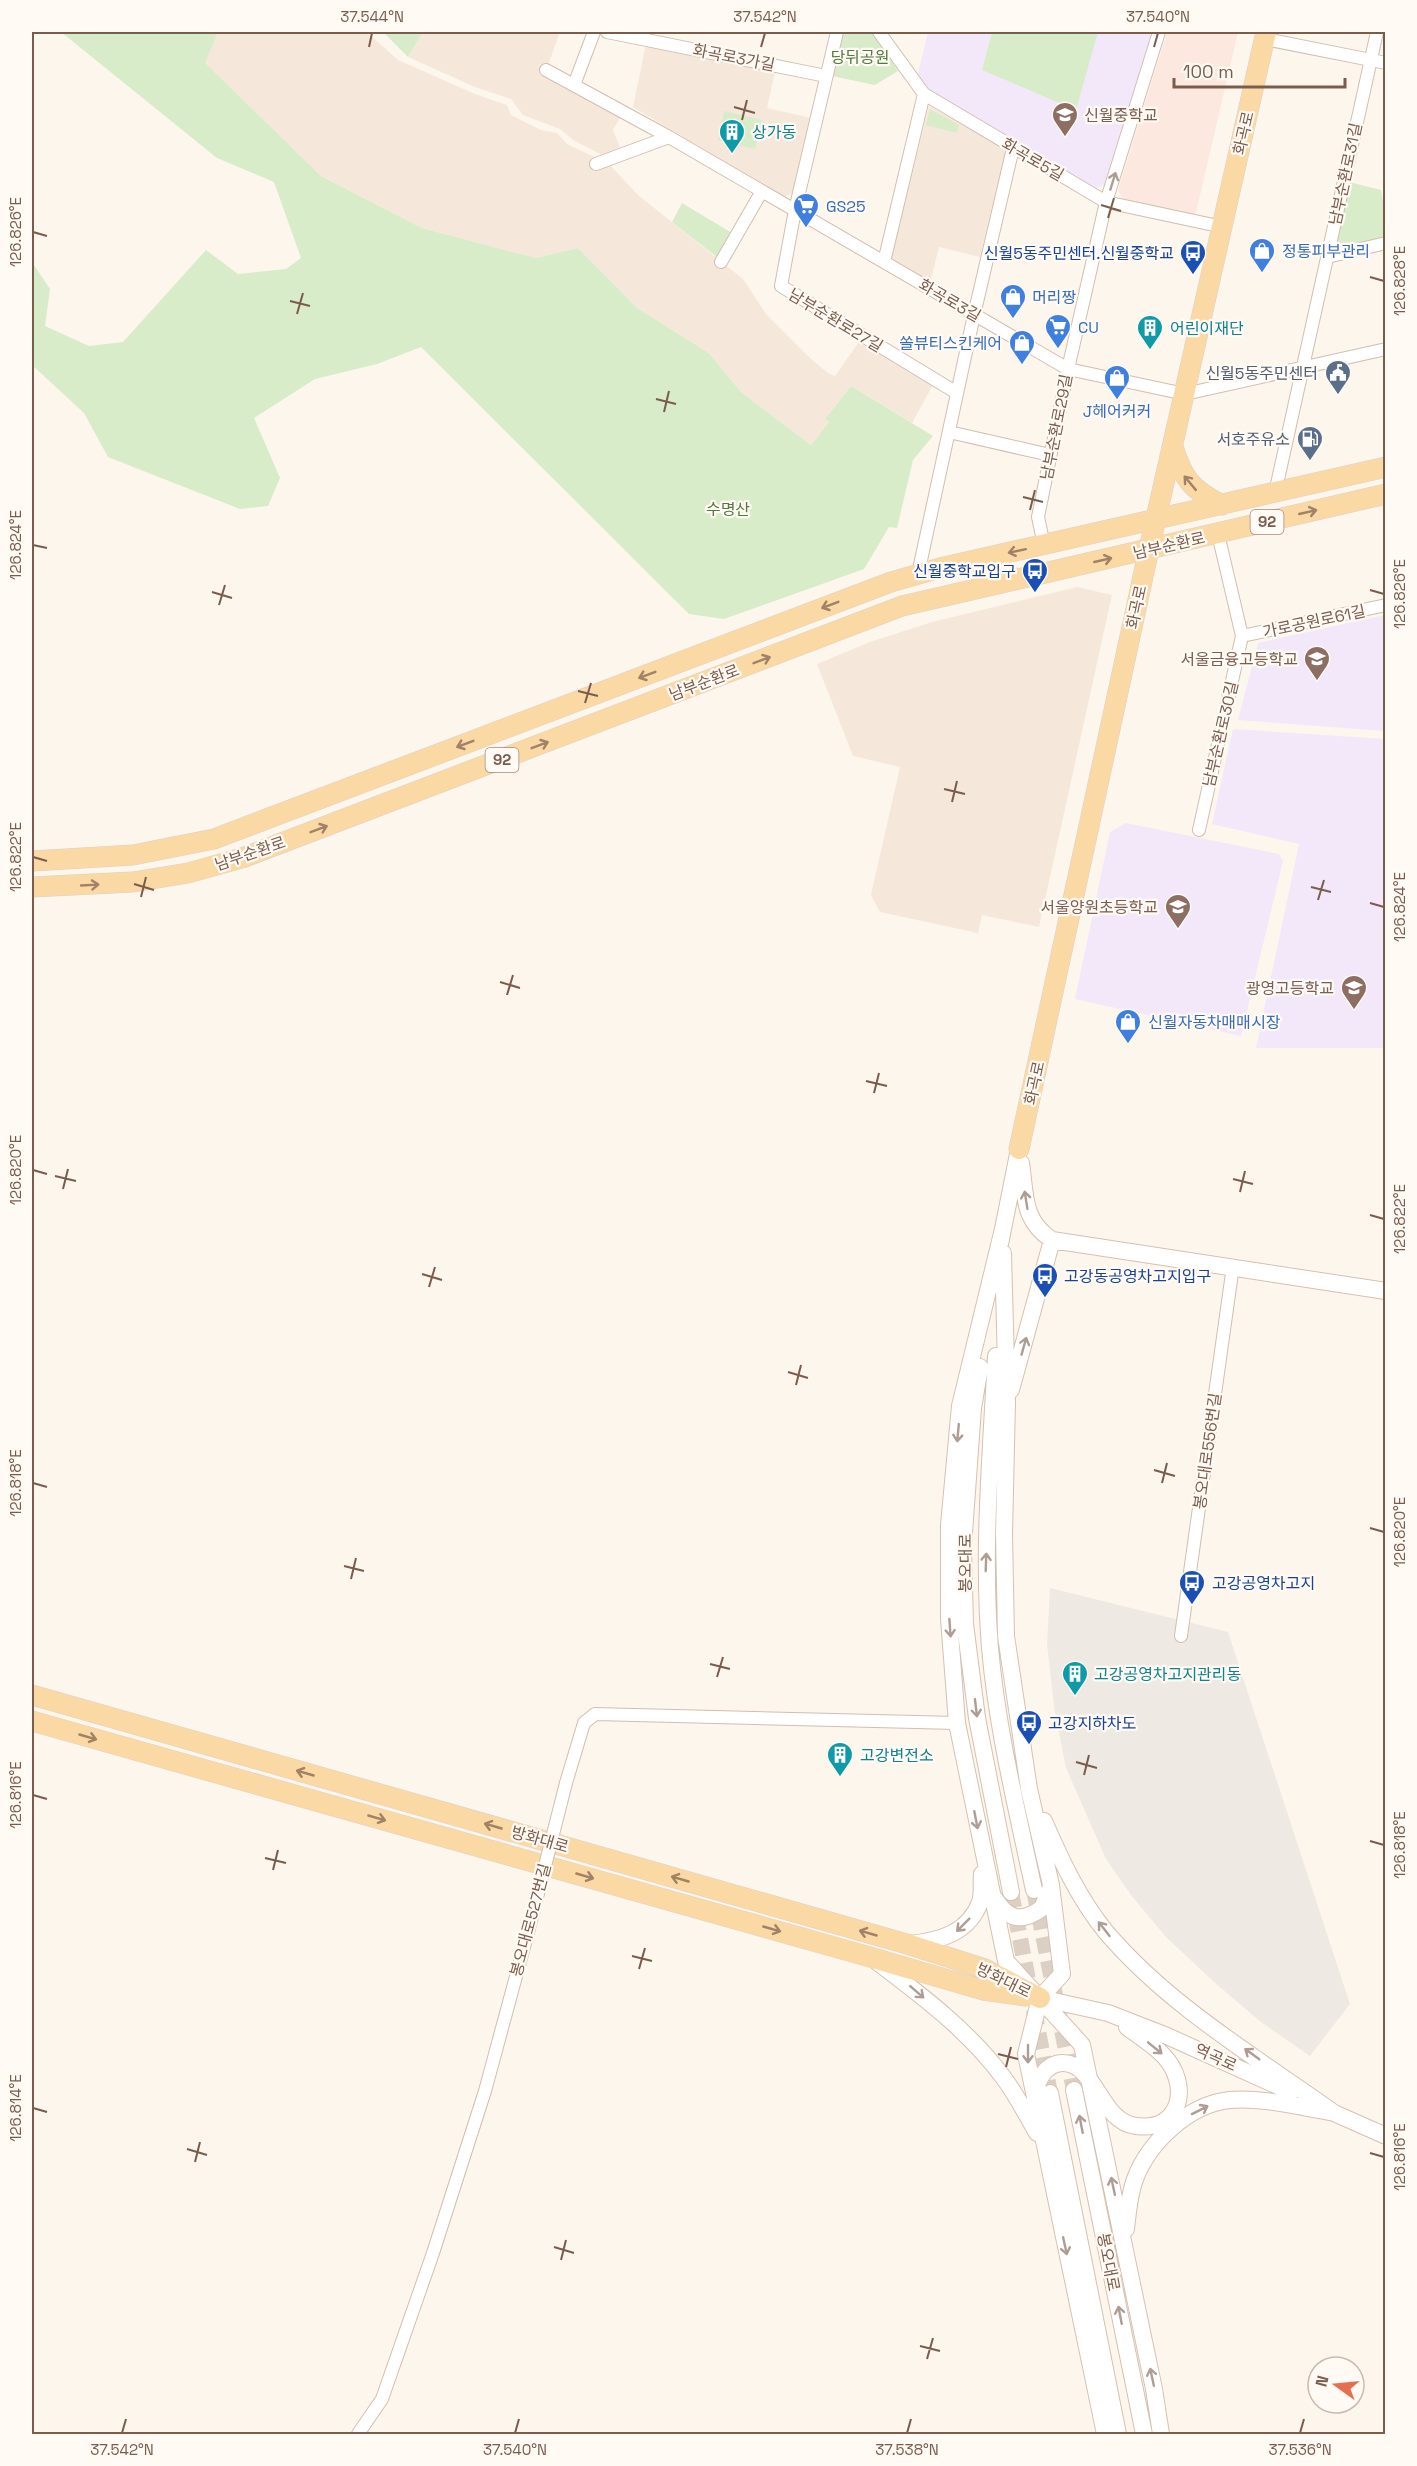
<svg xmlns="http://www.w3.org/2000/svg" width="1417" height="2466" viewBox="0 0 1417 2466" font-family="'Space Grotesk','Noto Sans KR',sans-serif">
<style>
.residential{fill:#f5e8da}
.commercial{fill:#fde8e0}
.industrial{fill:#efe9e4}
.education{fill:#f3e8fa}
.green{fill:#d8ecc9}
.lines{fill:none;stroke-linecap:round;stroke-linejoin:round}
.secondary-tunnel{stroke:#dcd0c4;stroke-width:16;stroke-dasharray:16 8;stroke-linecap:butt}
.street-casing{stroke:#d1beb0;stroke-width:14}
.secondary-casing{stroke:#d6c0b0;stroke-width:18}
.primary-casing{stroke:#dad1cd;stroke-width:21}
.street{stroke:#fff;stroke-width:12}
.secondary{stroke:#fff;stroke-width:16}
.primary{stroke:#fbd9a5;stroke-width:20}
.street-bridge-casing{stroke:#d1beb0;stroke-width:14;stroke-linecap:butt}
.street-bridge{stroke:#fff;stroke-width:12}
.oneway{stroke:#af9d94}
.oneway2{stroke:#a18267}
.ticks{fill:none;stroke:#7a5c4d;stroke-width:2}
.labels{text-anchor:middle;stroke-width:4.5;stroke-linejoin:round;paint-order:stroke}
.shield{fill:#fffaf3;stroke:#a28b7f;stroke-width:1.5}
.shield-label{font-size:15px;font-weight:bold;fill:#7a5c4d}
.street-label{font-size:16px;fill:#7a5c4d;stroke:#fffaf3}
.park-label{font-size:16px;fill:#537a41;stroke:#fffaf3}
.education-label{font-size:16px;fill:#785e54;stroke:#fffaf3;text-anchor:end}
.culture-label{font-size:16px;fill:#0d838f;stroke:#fffaf3;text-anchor:start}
.shop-label{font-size:16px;fill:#366cbe;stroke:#fffaf3;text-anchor:start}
.transit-label{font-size:16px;fill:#164399;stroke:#fffaf3;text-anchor:start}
.service-label{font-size:16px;fill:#4e5e75;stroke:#fffaf3;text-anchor:end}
.neatline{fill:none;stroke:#7a5c4d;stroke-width:2}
.ticks-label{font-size:15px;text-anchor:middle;fill:#7a5c4d}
</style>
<rect width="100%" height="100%" fill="#fdf6ec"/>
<!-- residential -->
<path class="residential" d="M218 32H370V35L398 60 475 94 507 105 511 115 541 130 557 133 567 144 609 164 638 195 743 279 766 314 810 358 828 373 835 376 861 339 934 383 912 423 851 386 825 419 829 422 811 445 741 392 709 353 637 308 578 248 536 258 422 228 321 176 204 63Z
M423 32H560L545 73 621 116 613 130 620 147 602 155 573 140 560 129 523 115 511 99 475 87 408 57Z
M646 44 775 72 767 108 811 118 793 193 784 197 633 107Z
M929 106 1006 149 980 257 939 247 930 283 891 260Z
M1077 587 1112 595 1039 927 982 915 978 933 880 912 871 895 900 767 853 756 817 664 870 642 932 622Z"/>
<!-- commercial -->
<path class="commercial" d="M1167 32H1238L1195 217 1124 201 1118 190Z"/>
<!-- industrial -->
<path class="industrial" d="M1050 1588 1228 1632 1350 2004 1310 2056 1261 2022 1215 1983 1166 1937 1131 1895 1106 1859 1066 1768 1054 1707 1047 1644Z"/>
<!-- education -->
<path class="education" d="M928 32H1152L1104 185 1096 188 929 91 918 74Z
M1385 615V731L1238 720 1258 643Z
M1233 729 1385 739V1048H1256L1299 844 1212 824Z
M1126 823 1279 854 1283 861 1241 1036 1075 999 1110 832Z"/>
<!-- green -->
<path class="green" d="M61 32H218L205 63 321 176 422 228 536 258 578 248 637 308 709 353 741 392 811 445 829 422 825 419 851 386 933 436 913 460 897 528 889 527 864 569 724 619 689 614 421 347 377 364 315 379 254 418 280 478 268 506 240 509 108 457 84 413 32 365V262L50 289 45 326 89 346 123 342 206 250 238 274 286 269 301 258 274 182 217 158Z
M383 32H423L408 57Z
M842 32H872L898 71 875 85 832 76Z
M992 32H1098L1076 110 982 70Z
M930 109 959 125 957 133 926 125Z
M724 111 762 120 755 149 718 140Z
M1349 182 1381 190 1385 211V239L1333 250Z
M682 203 732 233 718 258 672 222Z"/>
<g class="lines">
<!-- secondary-tunnel -->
<path class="secondary-tunnel" d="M1034 1890 1074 2090
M1011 1892 1050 2093"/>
<defs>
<path id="street" d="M607 32 826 76
M837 32 795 210 781 286 957 393
M879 32 924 94 1106 202 1223 227
M1265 39 1386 63
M546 70 669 137 1068 369 1185 394 1386 349
M574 85 594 32
M596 164 669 137
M1327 257 1386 243
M721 262 762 191
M884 262 924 94
M949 432 1050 455
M1275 493 1377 32
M1044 545 1038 517 1068 369 1106 202 1159 32
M918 574 974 315 1013 148
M1242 636 1386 605
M1199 830 1242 636 1218 534
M1181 1636 1233 1266
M566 1783 584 1723 595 1714 957 1723
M358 2434 382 2399 433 2253 485 2091 531 1921"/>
<path id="secondary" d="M1021 1163C1026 1196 1022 1220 1052 1240L1386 1291
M1002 1233 960 1406 949 1525V1619L957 1723 1006 1961 1082 2045 1154 2389 1161 2434
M1000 1244 1019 1149
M1003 1253 1007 1402 1004 1534 1006 1636 1029 1789 1051 1885 1062 1974 1040 1998 1026 2054 1105 2434
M996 1356C991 1453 982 1551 990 1648 997 1729 1017 1810 1034 1890
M980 1367 973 1408 963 1547 965 1624 977 1718 1011 1892
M1011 1390 1052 1240
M1044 1821C1061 1860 1079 1899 1106 1932 1169 2006 1256 2057 1334 2113
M995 1899C1008 1920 1022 1923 1042 1908L1050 1889
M910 1944C939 1941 969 1933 980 1902 983 1894 981 1883 982 1874
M876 1961C921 1995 969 2031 1003 2077 1016 2094 1026 2114 1037 2133
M1040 1998 1108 2013 1167 2036 1291 2092
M1074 2090 1144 2434
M1050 2093 1118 2434
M1035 2094C1037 2080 1046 2063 1063 2063 1096 2063 1100 2122 1136 2126 1182 2132 1191 2084 1163 2055 1152 2044 1139 2036 1127 2027
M1325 2109 1386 2136
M1126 2229C1128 2212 1129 2195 1135 2179 1149 2142 1189 2104 1230 2100 1262 2097 1298 2107 1330 2112"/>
<path id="primary" d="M1173 447C1183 479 1192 490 1222 505
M32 861 133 855 214 839 891 582 940 568 1386 467
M32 887 133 882 188 873 242 858 902 606 1386 494
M1019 1149 1147 558 1266 32
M32 1695 907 1944 985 1969 1040 1998
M32 1721 870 1957 983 1990 1026 1996"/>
</defs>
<!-- street casing -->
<use href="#street" class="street-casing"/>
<!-- secondary casing -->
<use href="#secondary" class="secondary-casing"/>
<!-- primary casing -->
<use href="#primary" class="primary-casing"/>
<!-- street -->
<use href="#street" class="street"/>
<!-- secondary -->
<use href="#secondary" class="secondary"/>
<!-- primary -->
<use href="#primary" class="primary"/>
<defs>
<path id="street-bridge" d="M531 1921 566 1783"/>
</defs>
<!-- street-bridge casing -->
<use href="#street-bridge" class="street-bridge-casing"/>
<!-- street-bridge -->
<use href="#street-bridge" class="street-bridge"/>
</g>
<!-- one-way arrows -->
<defs><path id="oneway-shaft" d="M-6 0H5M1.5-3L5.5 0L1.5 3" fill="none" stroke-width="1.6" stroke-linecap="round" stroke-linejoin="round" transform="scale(1.5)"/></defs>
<g class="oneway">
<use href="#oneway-shaft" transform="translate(1113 181) rotate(-73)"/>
<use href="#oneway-shaft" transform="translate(1026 1200) rotate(-99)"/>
<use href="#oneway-shaft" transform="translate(1024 1346) rotate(-74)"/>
<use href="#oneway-shaft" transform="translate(958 1433) rotate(95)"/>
<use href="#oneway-shaft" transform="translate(986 1562) rotate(-88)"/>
<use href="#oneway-shaft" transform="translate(950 1628) rotate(86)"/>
<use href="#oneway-shaft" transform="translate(976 1708) rotate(83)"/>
<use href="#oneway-shaft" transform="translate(976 1820) rotate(79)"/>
<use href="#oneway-shaft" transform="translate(963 1925) rotate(135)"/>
<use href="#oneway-shaft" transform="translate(1104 1929) rotate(-128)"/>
<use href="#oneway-shaft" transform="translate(917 1992) rotate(41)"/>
<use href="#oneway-shaft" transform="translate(1155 2048) rotate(39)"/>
<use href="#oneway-shaft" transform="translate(1028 2054) rotate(90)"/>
<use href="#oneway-shaft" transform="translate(1252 2054) rotate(-144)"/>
<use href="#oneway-shaft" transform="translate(1200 2110) rotate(-27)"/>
<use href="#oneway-shaft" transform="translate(1081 2124) rotate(-101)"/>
<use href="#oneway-shaft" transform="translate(1113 2186) rotate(-102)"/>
<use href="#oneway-shaft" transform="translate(1065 2246) rotate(78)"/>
<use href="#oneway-shaft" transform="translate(1120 2315) rotate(-101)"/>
<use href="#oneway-shaft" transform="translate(1152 2377) rotate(-102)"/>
</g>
<g class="oneway2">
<use href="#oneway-shaft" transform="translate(1190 483) rotate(-130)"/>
<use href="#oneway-shaft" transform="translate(1308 512) rotate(-13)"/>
<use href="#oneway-shaft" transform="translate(1017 551) rotate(168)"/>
<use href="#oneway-shaft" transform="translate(1103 560) rotate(-13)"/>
<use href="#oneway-shaft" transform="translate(830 605) rotate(159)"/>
<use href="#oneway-shaft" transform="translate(762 660) rotate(-21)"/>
<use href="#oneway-shaft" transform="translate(647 675) rotate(159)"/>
<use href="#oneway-shaft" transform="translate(465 744) rotate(159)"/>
<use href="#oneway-shaft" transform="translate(540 745) rotate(-21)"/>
<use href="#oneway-shaft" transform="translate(319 829) rotate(-21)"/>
<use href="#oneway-shaft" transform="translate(90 885) rotate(-3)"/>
<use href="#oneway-shaft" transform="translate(88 1737) rotate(16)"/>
<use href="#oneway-shaft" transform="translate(305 1773) rotate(-164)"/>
<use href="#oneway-shaft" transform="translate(377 1818) rotate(16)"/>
<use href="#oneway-shaft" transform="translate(493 1826) rotate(-164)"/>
<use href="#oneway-shaft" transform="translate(585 1876) rotate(16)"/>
<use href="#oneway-shaft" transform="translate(680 1879) rotate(-164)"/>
<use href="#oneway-shaft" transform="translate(772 1929) rotate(16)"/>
<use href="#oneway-shaft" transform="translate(868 1933) rotate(-164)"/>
</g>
<!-- ticks -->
<path class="ticks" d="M369 47 372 33M761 47 765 33M1154 47 1158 33M734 107 755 113M742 120 747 100M1101 205 1121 211M1108 218 1114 198M33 232 47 236M1370 277 1384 281M290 301 310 306M297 314 303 293M656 399 676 404M664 412 669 391M1023 497 1043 502M1030 510 1035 490M33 545 47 548M1370 590 1384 594M212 592 232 598M219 605 225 585M578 691 598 696M585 703 591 683M944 789 965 794M952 802 957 781M33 857 47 861M134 884 154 890M1311 887 1331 892M141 897 146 877M1318 900 1324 880M1370 903 1384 907M500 982 520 988M507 995 513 975M866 1081 887 1086M874 1093 879 1073M33 1170 47 1174M55 1176 76 1181M1233 1179 1253 1184M63 1189 68 1169M1240 1192 1245 1171M1370 1215 1384 1219M422 1274 442 1280M429 1287 435 1267M788 1372 808 1378M796 1385 801 1365M1154 1470 1175 1476M33 1483 47 1487M1162 1483 1167 1463M1370 1528 1384 1532M344 1566 364 1571M351 1579 356 1558M710 1664 730 1669M717 1677 723 1657M1076 1762 1097 1768M1084 1775 1089 1755M33 1795 47 1799M1370 1841 1384 1845M265 1858 286 1863M273 1870 278 1850M632 1956 652 1961M639 1969 645 1948M998 2054 1018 2059M1006 2067 1011 2047M33 2108 47 2112M187 2149 207 2155M1370 2153 1384 2157M195 2162 200 2142M554 2247 574 2253M561 2260 566 2240M920 2346 940 2351M927 2359 933 2338M122 2433 126 2419M515 2433 519 2419M907 2433 911 2419M1300 2433 1304 2419"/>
<!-- icons -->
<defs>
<symbol id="school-pin" viewBox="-11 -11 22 30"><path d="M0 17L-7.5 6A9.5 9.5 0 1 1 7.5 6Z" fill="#8d6e63" stroke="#fffaf3"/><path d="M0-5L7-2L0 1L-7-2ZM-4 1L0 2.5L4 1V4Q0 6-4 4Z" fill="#fff"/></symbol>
<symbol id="building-pin" viewBox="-11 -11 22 30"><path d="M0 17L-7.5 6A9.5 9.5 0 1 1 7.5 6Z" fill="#0f9aa8" stroke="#fffaf3"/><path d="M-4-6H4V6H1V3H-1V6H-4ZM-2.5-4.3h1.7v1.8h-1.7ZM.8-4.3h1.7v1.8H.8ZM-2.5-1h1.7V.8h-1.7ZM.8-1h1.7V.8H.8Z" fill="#fff"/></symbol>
<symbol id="supermarket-pin" viewBox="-11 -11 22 30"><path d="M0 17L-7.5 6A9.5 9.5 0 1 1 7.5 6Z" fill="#3f7fe0" stroke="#fffaf3"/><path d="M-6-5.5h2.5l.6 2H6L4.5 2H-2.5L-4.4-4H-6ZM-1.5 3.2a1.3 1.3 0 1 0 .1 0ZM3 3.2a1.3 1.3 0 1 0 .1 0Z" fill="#fff"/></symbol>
<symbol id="shop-pin" viewBox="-11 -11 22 30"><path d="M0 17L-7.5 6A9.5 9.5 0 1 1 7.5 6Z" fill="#3f7fe0" stroke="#fffaf3"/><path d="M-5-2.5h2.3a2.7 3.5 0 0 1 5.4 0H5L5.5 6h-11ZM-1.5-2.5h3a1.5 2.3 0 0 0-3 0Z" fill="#fff"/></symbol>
<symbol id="bus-pin" viewBox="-11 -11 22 30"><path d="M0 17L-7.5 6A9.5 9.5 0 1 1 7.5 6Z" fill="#1a4fb4" stroke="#fffaf3"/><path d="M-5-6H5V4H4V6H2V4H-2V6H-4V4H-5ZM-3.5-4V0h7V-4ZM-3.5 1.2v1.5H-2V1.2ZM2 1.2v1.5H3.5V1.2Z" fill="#fff"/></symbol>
<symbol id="civic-pin" viewBox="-11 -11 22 30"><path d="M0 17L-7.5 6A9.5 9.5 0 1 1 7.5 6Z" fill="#5c6f8a" stroke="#fffaf3"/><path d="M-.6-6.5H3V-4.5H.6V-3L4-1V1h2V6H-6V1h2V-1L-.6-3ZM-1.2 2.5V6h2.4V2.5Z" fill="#fff"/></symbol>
<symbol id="fuel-pin" viewBox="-11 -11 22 30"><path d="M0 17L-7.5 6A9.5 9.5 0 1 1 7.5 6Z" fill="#5c6f8a" stroke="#fffaf3"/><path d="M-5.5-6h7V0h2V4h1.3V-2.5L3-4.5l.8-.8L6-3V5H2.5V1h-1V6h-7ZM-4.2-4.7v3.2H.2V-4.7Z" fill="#fff"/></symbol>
</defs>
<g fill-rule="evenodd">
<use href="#school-pin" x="1050" y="100" width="30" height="40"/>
<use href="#building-pin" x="717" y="117" width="30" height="40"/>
<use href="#supermarket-pin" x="791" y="191" width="30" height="40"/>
<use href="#shop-pin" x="1247" y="236" width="30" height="40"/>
<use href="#bus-pin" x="1178" y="238" width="30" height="40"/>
<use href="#shop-pin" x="998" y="282" width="30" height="40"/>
<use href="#supermarket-pin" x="1043" y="312" width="30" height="40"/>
<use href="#building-pin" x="1135" y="313" width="30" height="40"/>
<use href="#shop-pin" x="1007" y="328" width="30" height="40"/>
<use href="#civic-pin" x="1323" y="358" width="30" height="40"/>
<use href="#shop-pin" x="1102" y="363" width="30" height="40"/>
<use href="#fuel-pin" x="1295" y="424" width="30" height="40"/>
<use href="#bus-pin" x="1020" y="556" width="30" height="40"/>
<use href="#school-pin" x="1302" y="644" width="30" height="40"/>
<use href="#school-pin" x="1163" y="892" width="30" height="40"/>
<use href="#school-pin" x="1339" y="973" width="30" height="40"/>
<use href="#shop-pin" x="1113" y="1007" width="30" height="40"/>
<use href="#bus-pin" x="1030" y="1261" width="30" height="40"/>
<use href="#bus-pin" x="1177" y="1568" width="30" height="40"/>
<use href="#building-pin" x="1060" y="1659" width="30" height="40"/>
<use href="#bus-pin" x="1014" y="1708" width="30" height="40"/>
<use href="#building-pin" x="825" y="1740" width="30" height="40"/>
</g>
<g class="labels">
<!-- shield labels -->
<g class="shield">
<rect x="1250.5" y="510" width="33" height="24" rx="4.5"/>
<rect x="485.5" y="748" width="33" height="24" rx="4.5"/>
</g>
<g class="shield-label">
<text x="1267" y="527">92</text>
<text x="502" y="765">92</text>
</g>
<!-- street labels -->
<g class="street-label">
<text transform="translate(734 57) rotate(11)" y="6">화곡로3가길</text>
<text transform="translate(1243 133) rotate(-77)" y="6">화곡로</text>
<text transform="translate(1033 159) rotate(30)" y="6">화곡로5길</text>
<text transform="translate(1345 174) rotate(-78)" y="6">남부순환로31길</text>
<text transform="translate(950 300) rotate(30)" y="6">화곡로3길</text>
<text transform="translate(836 320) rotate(31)" y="6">남부순환로27길</text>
<text transform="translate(1056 427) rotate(-79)" y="6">남부순환로29길</text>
<text transform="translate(1169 545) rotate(-13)" y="6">남부순환로</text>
<text transform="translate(1136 607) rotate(-78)" y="6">화곡로</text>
<text transform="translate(1314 621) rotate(-12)" y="6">가로공원로61길</text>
<text transform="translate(704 682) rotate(-21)" y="6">남부순환로</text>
<text transform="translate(1220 734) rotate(-77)" y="6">남부순환로30길</text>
<text transform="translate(250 853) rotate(-19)" y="6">남부순환로</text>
<text transform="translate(1034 1083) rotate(-78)" y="6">화곡로</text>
<text transform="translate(1207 1451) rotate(-82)" y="6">봉오대로556번길</text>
<text transform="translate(965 1563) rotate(-90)" y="6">봉오대로</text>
<text transform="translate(540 1839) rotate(16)" y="6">방화대로</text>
<text transform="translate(530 1920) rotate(-75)" y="6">봉오대로527번길</text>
<text transform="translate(1004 1980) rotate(26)" y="6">방화대로</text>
<text transform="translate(1216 2057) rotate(24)" y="6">역곡로</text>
<text transform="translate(1109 2262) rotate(79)" y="6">봉오대로</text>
</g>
<!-- park labels -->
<g class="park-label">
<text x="860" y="63">당뒤공원</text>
<text x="728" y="515">수명산</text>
</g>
<!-- education labels -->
<g class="education-label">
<text x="1084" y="121" text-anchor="start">신월중학교</text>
<text x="1298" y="665">서울금융고등학교</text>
<text x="1158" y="913">서울양원초등학교</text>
<text x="1334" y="994">광영고등학교</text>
</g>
<!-- culture labels -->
<g class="culture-label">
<text x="752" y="138">상가동</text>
<text x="1170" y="334">어린이재단</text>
<text x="1094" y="1680">고강공영차고지관리동</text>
<text x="860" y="1761">고강변전소</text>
</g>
<!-- shop labels -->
<g class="shop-label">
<text x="826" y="212">GS25</text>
<text x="1282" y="257">정통피부관리</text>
<text x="1032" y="303">머리짱</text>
<text x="1078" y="333">CU</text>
<text x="1002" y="349" text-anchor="end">쏠뷰티스킨케어</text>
<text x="1117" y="417" text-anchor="middle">J헤어커커</text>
<text x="1148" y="1028">신월자동차매매시장</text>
</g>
<!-- transit labels -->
<g class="transit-label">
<text x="1174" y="259" text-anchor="end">신월5동주민센터.신월중학교</text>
<text x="1016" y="577" text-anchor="end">신월중학교입구</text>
<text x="1064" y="1282">고강동공영차고지입구</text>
<text x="1212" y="1589">고강공영차고지</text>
<text x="1048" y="1729">고강지하차도</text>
</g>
<!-- service labels -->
<g class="service-label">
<text x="1318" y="379">신월5동주민센터</text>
<text x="1290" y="445">서호주유소</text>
</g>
</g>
<!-- border -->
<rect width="1417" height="2466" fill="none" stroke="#fffaf3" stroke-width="66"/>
<!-- north arrow -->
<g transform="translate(1336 2385) rotate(285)"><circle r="28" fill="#fffaf3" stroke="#cabbb1" stroke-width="1.5"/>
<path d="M0-4.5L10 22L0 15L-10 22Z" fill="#e76f51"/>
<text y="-9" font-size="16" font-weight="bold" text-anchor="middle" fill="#7a5c4d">N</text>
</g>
<!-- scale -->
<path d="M1174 78v9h171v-9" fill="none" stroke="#7a5c4d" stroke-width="3"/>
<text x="1183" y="78" font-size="18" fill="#7a5c4d" stroke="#fffaf3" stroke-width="4.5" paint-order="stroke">100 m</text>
<rect x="33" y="33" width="1351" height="2400" class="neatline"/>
<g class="ticks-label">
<text x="372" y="22">37.544°N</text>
<text x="765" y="22">37.542°N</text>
<text x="1158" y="22">37.540°N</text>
<text transform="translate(16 232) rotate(-90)" y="5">126.826°E</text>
<text transform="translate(1400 281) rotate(-90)" y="5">126.828°E</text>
<text transform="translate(16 545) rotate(-90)" y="5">126.824°E</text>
<text transform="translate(1400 594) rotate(-90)" y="5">126.826°E</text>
<text transform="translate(16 857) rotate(-90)" y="5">126.822°E</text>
<text transform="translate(1400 907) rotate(-90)" y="5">126.824°E</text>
<text transform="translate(16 1170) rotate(-90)" y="5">126.820°E</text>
<text transform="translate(1400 1219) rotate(-90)" y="5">126.822°E</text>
<text transform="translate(16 1483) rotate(-90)" y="5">126.818°E</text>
<text transform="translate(1400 1532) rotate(-90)" y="5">126.820°E</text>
<text transform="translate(16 1795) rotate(-90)" y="5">126.816°E</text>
<text transform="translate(1400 1845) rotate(-90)" y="5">126.818°E</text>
<text transform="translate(16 2108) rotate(-90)" y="5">126.814°E</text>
<text transform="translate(1400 2157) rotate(-90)" y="5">126.816°E</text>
<text x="122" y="2455">37.542°N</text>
<text x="515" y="2455">37.540°N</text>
<text x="907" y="2455">37.538°N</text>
<text x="1300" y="2455">37.536°N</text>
</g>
</svg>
